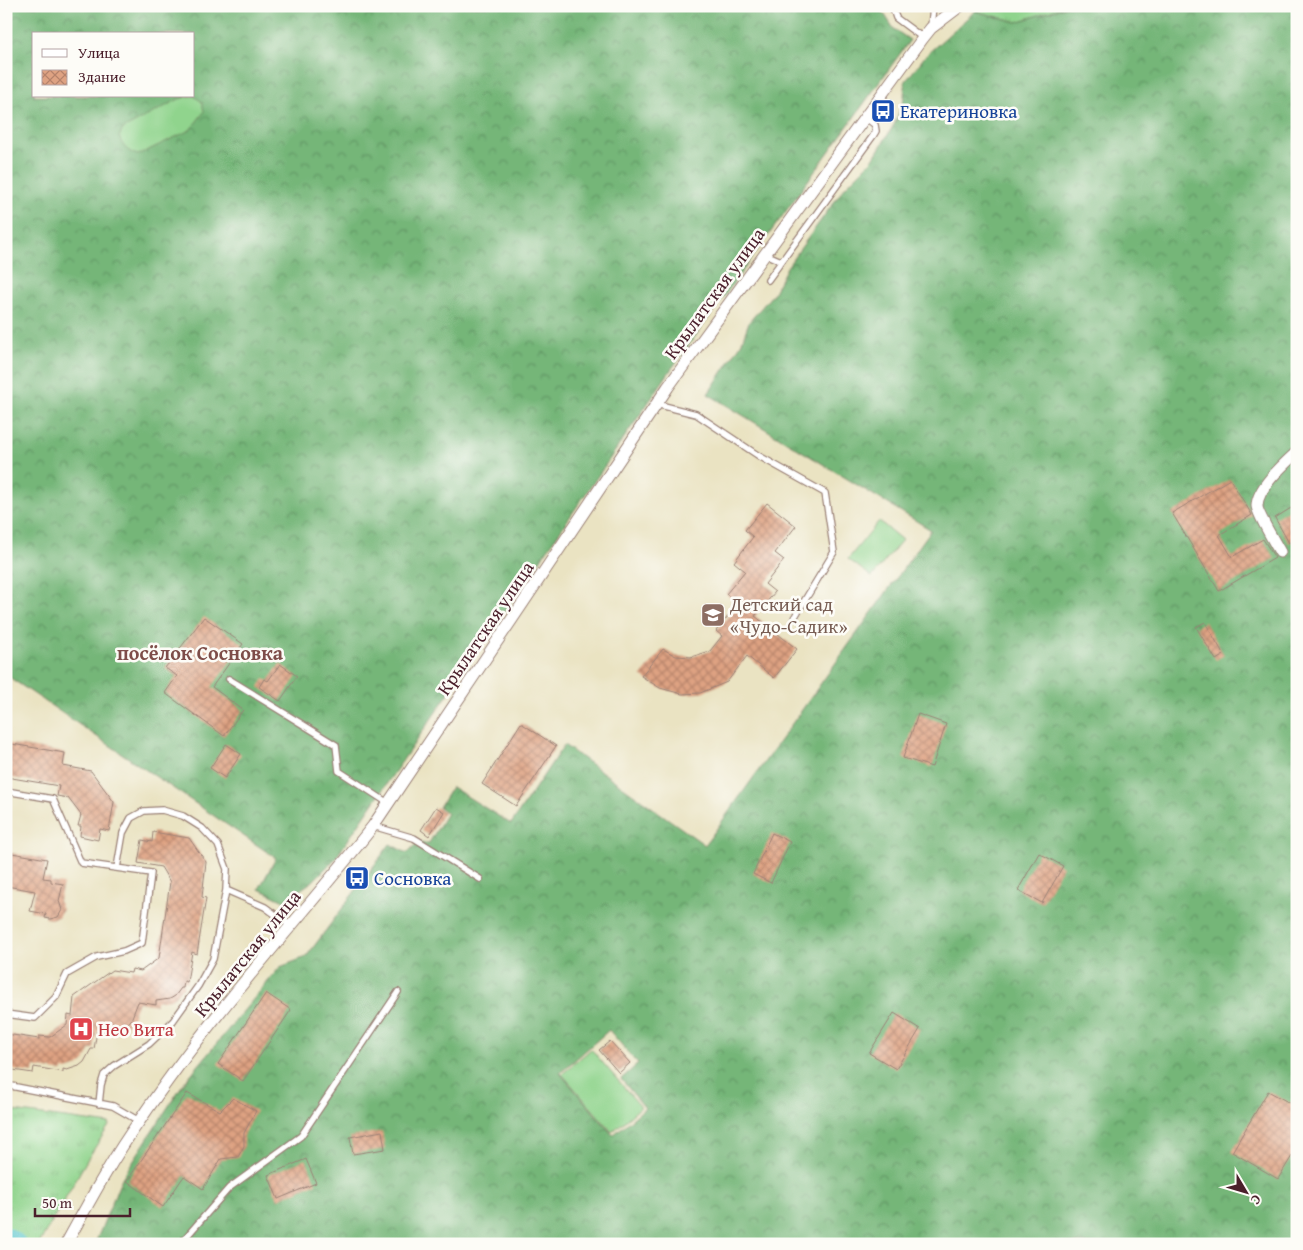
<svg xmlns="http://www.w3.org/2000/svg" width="1303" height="1250" viewBox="0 0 1303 1250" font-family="'Gentium Book Plus',serif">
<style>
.grass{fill:url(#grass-tufts);stroke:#6d7a5c}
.forest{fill:url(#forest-crowns);stroke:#5f6a52;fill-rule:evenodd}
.pitch{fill:#90d48d;stroke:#6d7a5c}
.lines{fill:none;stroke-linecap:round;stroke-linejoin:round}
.river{stroke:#58c6cd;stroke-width:22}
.building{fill:url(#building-cross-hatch)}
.lane-casing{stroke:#9a8176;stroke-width:8}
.street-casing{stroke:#9a8176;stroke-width:13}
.lane{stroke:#fff;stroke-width:5.5}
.street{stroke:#fff;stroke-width:11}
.labels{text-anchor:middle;stroke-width:5;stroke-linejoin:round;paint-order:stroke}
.transit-label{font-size:19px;fill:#164399;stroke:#fdfcf7;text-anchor:start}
.street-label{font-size:19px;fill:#4a1f2b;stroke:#fdfcf7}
.education-label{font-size:19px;fill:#785e54;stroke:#fdfcf7;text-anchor:start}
.health-label{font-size:19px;fill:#be3a42;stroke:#fdfcf7;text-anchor:start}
.neighbourhood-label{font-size:20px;font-weight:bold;fill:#7e4d49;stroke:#fdfcf7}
</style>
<defs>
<pattern id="grass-tufts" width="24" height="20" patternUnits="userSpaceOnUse" patternTransform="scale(1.25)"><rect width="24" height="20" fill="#90d48d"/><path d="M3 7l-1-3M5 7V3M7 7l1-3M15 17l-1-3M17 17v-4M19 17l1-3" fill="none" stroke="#7eb67a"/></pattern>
<pattern id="forest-crowns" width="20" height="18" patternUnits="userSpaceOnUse" patternTransform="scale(1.25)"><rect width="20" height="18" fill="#74b678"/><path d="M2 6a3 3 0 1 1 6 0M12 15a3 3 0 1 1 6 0" fill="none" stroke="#619363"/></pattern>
<pattern id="building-cross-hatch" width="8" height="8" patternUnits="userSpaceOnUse" patternTransform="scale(1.25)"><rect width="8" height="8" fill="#dea282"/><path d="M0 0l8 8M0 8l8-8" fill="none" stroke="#b6836b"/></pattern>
</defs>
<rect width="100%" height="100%" fill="#fdfcf7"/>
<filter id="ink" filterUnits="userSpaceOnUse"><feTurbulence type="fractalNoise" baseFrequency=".02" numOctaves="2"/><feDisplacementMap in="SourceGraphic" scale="10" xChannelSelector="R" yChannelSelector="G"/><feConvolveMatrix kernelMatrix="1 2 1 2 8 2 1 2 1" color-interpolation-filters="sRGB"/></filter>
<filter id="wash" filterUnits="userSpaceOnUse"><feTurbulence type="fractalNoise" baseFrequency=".0096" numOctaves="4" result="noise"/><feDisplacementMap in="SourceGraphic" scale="20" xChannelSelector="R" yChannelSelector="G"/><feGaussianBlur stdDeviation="1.12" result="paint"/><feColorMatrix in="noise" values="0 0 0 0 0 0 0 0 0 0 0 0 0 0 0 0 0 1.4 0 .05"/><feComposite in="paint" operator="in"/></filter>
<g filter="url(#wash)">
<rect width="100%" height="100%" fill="#eae3c2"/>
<!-- grass -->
<path class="grass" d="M980 6H1067L1017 22 975 11Z
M6 1110 110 1124 87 1160 39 1244H6Z"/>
<!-- forest -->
<path class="forest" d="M6 6H879L894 29 910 40 670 371 335 859 313 881 284 901 259 889 276 858 6 675ZM34 34H194V96H34Z
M1067 6H1297V1244H95L122 1178 183 1084 280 967 306 957 390 844 407 853 417 843H429L447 813 439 807 452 787 511 824 564 745 705 845 931 530 708 394 741 344 749 322 773 294 787 267 845 187 873 159 895 123 904 98 905 82 926 55 975 11 1017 22ZM609 1030 638 1064 621 1079 645 1108 613 1135 560 1073Z"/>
<!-- pitch -->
<path class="pitch" d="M190 96H194L202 102 204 112 190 130 138 155C128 152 123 147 119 137L123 129 179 99Z
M879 521 902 540 872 577 848 559Z
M591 1049 641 1107 612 1132 562 1074Z"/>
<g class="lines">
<!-- river -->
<path class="river" d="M6 1238 15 1244"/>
</g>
<g id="blocks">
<!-- building -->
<path class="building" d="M1230 479 1252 515 1219 535 1232 557 1263 539 1275 558 1219 591 1172 513Z
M767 503 796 526 775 553 784 560 765 584 775 592 755 616 797 649 774 678 747 656 727 682 700 693 682 694 660 688 641 676 663 649 676 656 691 657 710 651 722 636 716 631 738 604 726 594 745 571 734 562 753 537 745 530Z
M1291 508 1297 518V538L1289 543 1275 518Z
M204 617 243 644 212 687 243 710 224 736 165 693 177 676 165 668Z
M1205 622 1224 655 1216 660 1196 627Z
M280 664 297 676 280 701 259 687 264 679 268 681Z
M918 714 946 724 932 767 903 758Z
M521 723 556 746 516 806 482 784Z
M6 743 65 753 63 766 91 771 114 802 109 831 100 829 98 840 80 836 81 826H78L81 815 68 798 57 796 59 786 6 777Z
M226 744 241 754 225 778 210 768Z
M436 807 444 812 429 836 421 830Z
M153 832 189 838 206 862 202 897 206 898 197 954 192 952 187 982 184 981 183 988H181L175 996 170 999 156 1001V1005L138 1002 131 1020 123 1028 111 1032 97 1031 94 1049H91L84 1062 79 1066 67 1070 63 1069V1072L34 1067 33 1073 6 1069V1034L39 1039V1036L50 1037 67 1025 68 1015 72 1016 74 997 112 970 131 973 132 969 141 971 159 958 170 882 161 867 138 863 142 840 152 842Z
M772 833 790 842 771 883 753 874Z
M6 852 47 859 43 878 51 879V882L63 884 59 901 62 910 58 917 50 919 45 918 46 914 30 911 35 891 6 886Z
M1039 853 1063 866 1042 903 1018 890Z
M266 993 291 1010 243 1081 218 1064Z
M894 1013 920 1029 896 1069 869 1053Z
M610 1041 630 1063 619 1073 599 1050Z
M1268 1091 1297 1107V1159L1292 1156 1278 1179 1232 1152Z
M187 1093 220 1111 233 1098 256 1111 244 1133V1146L238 1157 221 1159 203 1189 184 1176 163 1207 127 1181Z
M382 1131 385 1149 353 1154 350 1137Z
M306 1159 316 1183 278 1199 268 1175Z"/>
</g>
</g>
<g filter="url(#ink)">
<use href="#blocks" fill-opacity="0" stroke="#9a8176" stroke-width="1"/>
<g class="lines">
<defs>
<path id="lane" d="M892 6 896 18 923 38
M931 26 933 6
M765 254 781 261
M768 280 873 136 876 131 875 125 865 117
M656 404 696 414 759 456 825 493 834 552 794 618
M229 679 336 745 339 771 388 803
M6 791 53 799 81 863 151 873 142 943 124 951 97 957 67 974 56 997 35 1018 6 1014
M373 826 414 838 480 879
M226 890 265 907 291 926
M6 1085 113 1106 139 1121
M99 1104 101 1085 104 1075 114 1066 149 1044 173 1021 198 986 213 959 226 890 227 869 218 845 202 828 183 816 162 810 144 811 131 818 123 833 117 868
M180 1244 229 1188 301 1136 398 992"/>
<path id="street" d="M1280 552C1275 543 1257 513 1257 506 1257 488 1284 464 1297 452
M66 1244C89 1202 112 1159 140 1120 171 1074 205 1030 240 987 284 933 330 881 373 826L668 387 923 38 931 28 960 6"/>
</defs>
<!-- lane casing -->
<use href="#lane" class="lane-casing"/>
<!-- street casing -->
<use href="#street" class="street-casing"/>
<!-- lane -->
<use href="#lane" class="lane"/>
<!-- street -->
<use href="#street" class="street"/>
</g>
</g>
<!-- icons -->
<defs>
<symbol id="bus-square" viewBox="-11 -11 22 22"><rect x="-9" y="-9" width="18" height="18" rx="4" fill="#1a4fb4" stroke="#fdfcf7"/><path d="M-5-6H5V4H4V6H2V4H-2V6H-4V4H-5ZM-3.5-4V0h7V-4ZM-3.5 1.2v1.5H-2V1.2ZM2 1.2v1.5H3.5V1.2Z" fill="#fff"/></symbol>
<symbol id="school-square" viewBox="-11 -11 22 22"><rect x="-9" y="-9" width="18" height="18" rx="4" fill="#8d6e63" stroke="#fdfcf7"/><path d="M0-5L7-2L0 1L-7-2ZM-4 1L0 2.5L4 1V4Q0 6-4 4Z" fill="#fff"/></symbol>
<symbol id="hospital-square" viewBox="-11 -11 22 22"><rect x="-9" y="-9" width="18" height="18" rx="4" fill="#e0444e" stroke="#fdfcf7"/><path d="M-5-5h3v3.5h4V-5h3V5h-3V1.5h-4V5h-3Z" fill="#fff"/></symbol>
</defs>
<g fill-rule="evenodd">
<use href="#bus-square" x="869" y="97" width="28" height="28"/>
<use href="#school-square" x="699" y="601" width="28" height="28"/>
<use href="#bus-square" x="343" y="864" width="28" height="28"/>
<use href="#hospital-square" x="67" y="1015" width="28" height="28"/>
</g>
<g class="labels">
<!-- transit labels -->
<g class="transit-label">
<text x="900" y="118">Екатериновка</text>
<text x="374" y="885">Сосновка</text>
</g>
<!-- street labels -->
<g class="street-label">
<text transform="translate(714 293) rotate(-54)" y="7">Крылатская улица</text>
<text transform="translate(485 628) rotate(-56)" y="7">Крылатская улица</text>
<text transform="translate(247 953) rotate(-51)" y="7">Крылатская улица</text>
</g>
<!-- education labels -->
<g class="education-label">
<text x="730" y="611">Детский сад<tspan x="730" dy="22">«Чудо-Садик»</tspan></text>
</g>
<!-- health labels -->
<g class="health-label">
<text x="98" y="1036">Нео Вита</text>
</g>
<!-- neighbourhood labels -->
<g class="neighbourhood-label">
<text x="200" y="660">посёлок Сосновка</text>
</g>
</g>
<!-- margin -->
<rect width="1303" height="1250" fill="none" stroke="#fdfcf7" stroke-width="25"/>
<!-- legend -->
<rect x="32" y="32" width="162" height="65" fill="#fdfcf7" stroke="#b5a4a5"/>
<rect x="42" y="49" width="25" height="8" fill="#ffffff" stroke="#b5a4a5"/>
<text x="78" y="58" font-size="15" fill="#4a1f2b">Улица</text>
<rect x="42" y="70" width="25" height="15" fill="url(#building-cross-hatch)" stroke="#b5a4a5"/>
<text x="78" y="82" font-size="15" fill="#4a1f2b">Здание</text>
<!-- north arrow -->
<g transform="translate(1246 1192) rotate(128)" stroke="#fdfcf7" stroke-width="4" paint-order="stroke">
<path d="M0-4L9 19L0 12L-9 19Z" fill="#4a1f2b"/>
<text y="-8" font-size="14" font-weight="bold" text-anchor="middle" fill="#4a1f2b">С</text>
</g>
<!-- scale -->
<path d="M35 1208v8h95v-8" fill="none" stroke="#4a1f2b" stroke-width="2.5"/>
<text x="42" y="1208" font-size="15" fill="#4a1f2b" stroke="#fdfcf7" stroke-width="4" paint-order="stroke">50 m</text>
</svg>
